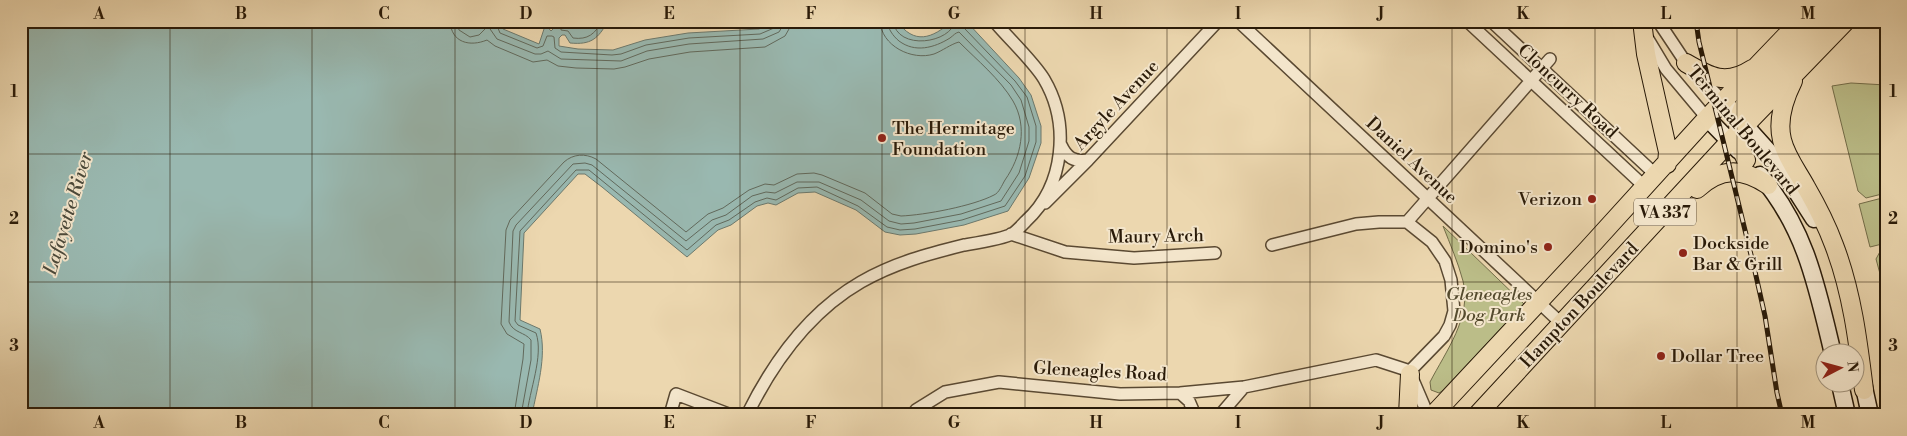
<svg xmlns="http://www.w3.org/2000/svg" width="1907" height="436" viewBox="0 0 1907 436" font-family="'Libre Bodoni',serif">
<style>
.green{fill:#bbbd88;stroke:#726c48}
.water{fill:#99b8b0;stroke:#6c796d}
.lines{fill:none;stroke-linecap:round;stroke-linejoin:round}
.shore{stroke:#61695c;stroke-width:1}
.street-casing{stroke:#5a4932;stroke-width:14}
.secondary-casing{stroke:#291a08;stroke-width:19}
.primary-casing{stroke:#291a08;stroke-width:20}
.street{stroke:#f3e5cb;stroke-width:11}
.secondary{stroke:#f3e5cb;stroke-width:16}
.primary{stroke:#ecd7af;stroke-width:18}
.rail-casing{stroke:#291a08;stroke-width:5}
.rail{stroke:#f3e5cb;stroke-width:3;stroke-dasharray:9;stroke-linecap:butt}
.grid{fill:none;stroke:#291a08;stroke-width:1;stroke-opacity:0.55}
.poi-dot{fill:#8f2418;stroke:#f3e5cb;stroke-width:2}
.labels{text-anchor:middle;stroke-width:4;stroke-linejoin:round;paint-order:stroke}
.shield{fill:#f3e5cb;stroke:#665742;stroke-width:1}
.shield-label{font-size:16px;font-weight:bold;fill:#291a08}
.street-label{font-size:18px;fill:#291a08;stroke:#f3e5cb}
.poi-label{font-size:18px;fill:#291a08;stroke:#f3e5cb;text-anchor:start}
.park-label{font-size:18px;font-style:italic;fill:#554b2e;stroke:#f3e5cb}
.water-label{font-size:19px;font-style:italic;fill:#4b493a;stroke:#f3e5cb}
.neatline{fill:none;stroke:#291a08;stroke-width:2}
.grid-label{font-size:16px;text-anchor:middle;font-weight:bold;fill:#291a08}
</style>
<rect width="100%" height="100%" fill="#ecd7af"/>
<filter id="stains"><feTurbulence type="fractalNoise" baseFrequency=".004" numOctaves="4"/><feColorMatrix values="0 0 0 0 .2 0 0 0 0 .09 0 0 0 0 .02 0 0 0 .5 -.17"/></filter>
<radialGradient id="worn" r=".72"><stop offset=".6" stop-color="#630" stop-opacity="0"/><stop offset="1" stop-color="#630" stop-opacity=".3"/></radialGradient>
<!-- green -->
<path class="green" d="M1851 83 1886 85V193L1866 198 1858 191 1832 86Z
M1886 197V243L1870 247 1859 204Z
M1443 226 1524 304 1442 391 1439 393 1431 390 1430 382C1446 351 1472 317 1463 281 1458 262 1450 244 1443 226Z
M1886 247V296L1876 259 1882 248Z"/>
<!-- water -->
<path class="water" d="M21 21H465L474 26 476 21H499L503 29 539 44 544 29 541 25V22L544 23 551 31 554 28 556 21H608C598 39 591 45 570 43L565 35H562L559 38V46L578 49 613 50 645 40 688 33 759 29 774 21H897C914 45 932 39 952 21H966L1019 78 1031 95 1041 126V143L1029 178 1008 211 964 225 916 234 900 235 885 232 856 210 815 192 798 193 776 205 768 203 757 206 731 225 718 230 687 257 602 187 585 174H578L524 233 520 320 540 329C547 357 537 388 532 415H21Z"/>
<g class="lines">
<!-- shore -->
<path class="shore" d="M450 21C451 43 470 47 487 40L495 46 533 62 547 60 558 66 576 68 614 69 625 67 649 59 690 52 765 47 785 36 789 29 790 21
M457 21 459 30 470 37 479 35 488 26 497 39 535 54H541L548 51 561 59 621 61 647 51 689 44 763 39 779 32 782 27 783 21
M495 21 500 33 537 48 543 46 547 36H552L554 37 555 48 561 52 612 55 621 54 646 45 689 38 760 34 774 28 776 21
M561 21V30L568 31 573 38C588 40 595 34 602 21
M893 21C897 52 952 43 955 21
M514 415 523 359 524 344 507 334 501 324 506 230 510 220 564 162C573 154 585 153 596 159L686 232 708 214 723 208 749 190 765 184 774 185 797 174 814 173 822 175 865 193 892 214 901 216C925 215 973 206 994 195 999 193 1002 185 1005 180 1021 157 1028 127 1013 101 1000 79 977 60 959 42 951 44 942 51 934 54 912 61 881 46 880 21
M521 415 531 360V340C525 332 513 333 509 322L513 231 516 225 573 164 585 163 592 165 686 241 712 220 726 215 752 196 766 192 775 193 797 182H819L861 200 889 221 901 224 914 223 961 214 1001 201 1019 173 1029 141V127L1021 100 1011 85 959 32C955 33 954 35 950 38 934 48 915 53 899 41 893 36 888 29 887 21
M527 415C529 391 544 356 536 333L518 325 515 321 520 231 576 170H589L687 250 716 225 729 220 755 202 767 198 776 200 798 188 817 187 858 206 887 227 900 230 915 229 962 220 1005 206 1025 176 1036 142V126L1027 97 1015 81 965 29 962 21"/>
<defs>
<path id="street" d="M1238 21 1562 324
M1467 21 1645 187
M1491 21 1656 175
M1658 21 1686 63 1724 102
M1648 39 1666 69 1707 118
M1061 145C1067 158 1074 162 1088 160
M1045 203 1088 160 1218 21
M1407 222 1550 59
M1011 234 1065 252 1134 258 1215 253
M1272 245 1356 224 1379 222H1407L1432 242 1445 261 1451 280 1454 311 1450 325 1444 336 1410 371
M1413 380 1428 415
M1180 393 1189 401 1195 415
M670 415 676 394 731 415
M747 415C773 362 809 312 861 282 894 263 928 254 964 245 976 243 1003 239 1012 234 1017 231 1022 225 1026 221 1065 185 1070 123 1044 79 1033 61 1008 38 994 21
M912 415 916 410 945 392 999 382 1120 394 1180 393 1244 387 1376 360 1410 371
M1220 415 1244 387"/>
<path id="secondary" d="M1724 102 1777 161 1814 219
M1707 118 1739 151
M1760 175C1806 229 1817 287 1833 354
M1862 378 1870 415
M1840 384 1847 415"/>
<path id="primary" d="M1643 29 1646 54 1668 152 1667 164
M1686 63C1710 77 1726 86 1752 69
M1793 81C1784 99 1777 120 1782 140 1786 157 1798 172 1806 187 1817 206 1827 226 1834 245 1852 292 1858 341 1864 390
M1746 160C1736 140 1734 115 1750 97L1821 21
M1697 189C1721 167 1742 168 1768 185
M1408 415 1410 374
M1433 415 1588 249 1707 118 1800 21
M1477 415 1730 141 1846 21"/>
</defs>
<!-- street casing -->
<use href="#street" class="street-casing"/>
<!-- secondary casing -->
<use href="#secondary" class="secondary-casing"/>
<!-- primary casing -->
<use href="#primary" class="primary-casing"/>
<!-- street -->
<use href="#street" class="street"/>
<!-- secondary -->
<use href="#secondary" class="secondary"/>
<!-- primary -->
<use href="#primary" class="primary"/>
<defs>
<path id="rail" d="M1696 21 1699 42 1754 267 1765 316 1777 393 1782 415"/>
</defs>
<!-- rail casing -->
<use href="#rail" class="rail-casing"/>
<!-- rail -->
<use href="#rail" class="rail"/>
</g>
<!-- grid -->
<path class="grid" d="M170 21V415M312 21V415M455 21V415M597 21V415M740 21V415M882 21V415M1025 21V415M1167 21V415M1310 21V415M1452 21V415M1595 21V415M1737 21V415M21 154H1886M21 282H1886"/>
<!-- markers -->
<g class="poi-dot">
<circle cx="882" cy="138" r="5"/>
<circle cx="1592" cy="199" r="5"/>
<circle cx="1548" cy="247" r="5"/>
<circle cx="1683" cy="253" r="5"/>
<circle cx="1661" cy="356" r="5"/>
</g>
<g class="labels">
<!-- shield labels -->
<rect class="shield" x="1634" y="198.5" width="62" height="27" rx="4"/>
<g class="shield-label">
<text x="1665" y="218">VA 337</text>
</g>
<!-- street labels -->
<g class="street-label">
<text transform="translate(1568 91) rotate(43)" y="6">Cloncurry Road</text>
<text transform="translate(1116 105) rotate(-47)" y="6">Argyle Avenue</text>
<text transform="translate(1743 130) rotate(50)" y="6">Terminal Boulevard</text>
<text transform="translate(1412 160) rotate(43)" y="6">Daniel Avenue</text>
<text transform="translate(1156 236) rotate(-1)" y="6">Maury Arch</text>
<text transform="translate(1579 305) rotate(-47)" y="6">Hampton Boulevard</text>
<text transform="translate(1100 371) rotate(3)" y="6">Gleneagles Road</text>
</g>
<!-- poi labels -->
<g class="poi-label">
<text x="892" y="134">The Hermitage<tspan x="892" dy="21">Foundation</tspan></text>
<text x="1582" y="205" text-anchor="end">Verizon</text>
<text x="1693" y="249">Dockside<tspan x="1693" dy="21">Bar &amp; Grill</tspan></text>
<text x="1538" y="253" text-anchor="end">Domino's</text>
<text x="1671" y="362">Dollar Tree</text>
</g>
<!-- park labels -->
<g class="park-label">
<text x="1489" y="300">Gleneagles<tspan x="1489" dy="21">Dog Park</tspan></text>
</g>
<!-- water labels -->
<g class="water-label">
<text transform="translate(67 213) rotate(-73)" y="7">Lafayette River</text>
</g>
</g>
<!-- margin -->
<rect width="1907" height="436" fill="none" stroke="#ecd7af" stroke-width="55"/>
<!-- north arrow -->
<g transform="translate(1840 368) rotate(84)"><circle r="24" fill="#f3e5cb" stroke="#a2947d"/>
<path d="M0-4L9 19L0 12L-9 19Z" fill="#8f2418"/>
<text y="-8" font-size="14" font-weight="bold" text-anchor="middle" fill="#291a08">N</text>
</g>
<rect x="28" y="28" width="1852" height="380" class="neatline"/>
<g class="grid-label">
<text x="99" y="19">A</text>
<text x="241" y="19">B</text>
<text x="384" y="19">C</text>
<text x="526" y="19">D</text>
<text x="669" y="19">E</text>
<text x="811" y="19">F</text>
<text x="954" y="19">G</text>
<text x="1096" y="19">H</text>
<text x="1238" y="19">I</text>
<text x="1381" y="19">J</text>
<text x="1523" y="19">K</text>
<text x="1666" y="19">L</text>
<text x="1808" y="19">M</text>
<text x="14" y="97">1</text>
<text x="1893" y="97">1</text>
<text x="14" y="224">2</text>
<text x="1893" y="224">2</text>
<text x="14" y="351">3</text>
<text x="1893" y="351">3</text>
<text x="99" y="428">A</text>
<text x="241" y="428">B</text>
<text x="384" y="428">C</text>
<text x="526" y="428">D</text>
<text x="669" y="428">E</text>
<text x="811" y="428">F</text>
<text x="954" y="428">G</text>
<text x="1096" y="428">H</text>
<text x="1238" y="428">I</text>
<text x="1381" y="428">J</text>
<text x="1523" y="428">K</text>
<text x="1666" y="428">L</text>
<text x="1808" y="428">M</text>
</g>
<rect width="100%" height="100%" filter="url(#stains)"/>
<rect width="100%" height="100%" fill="url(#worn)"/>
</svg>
